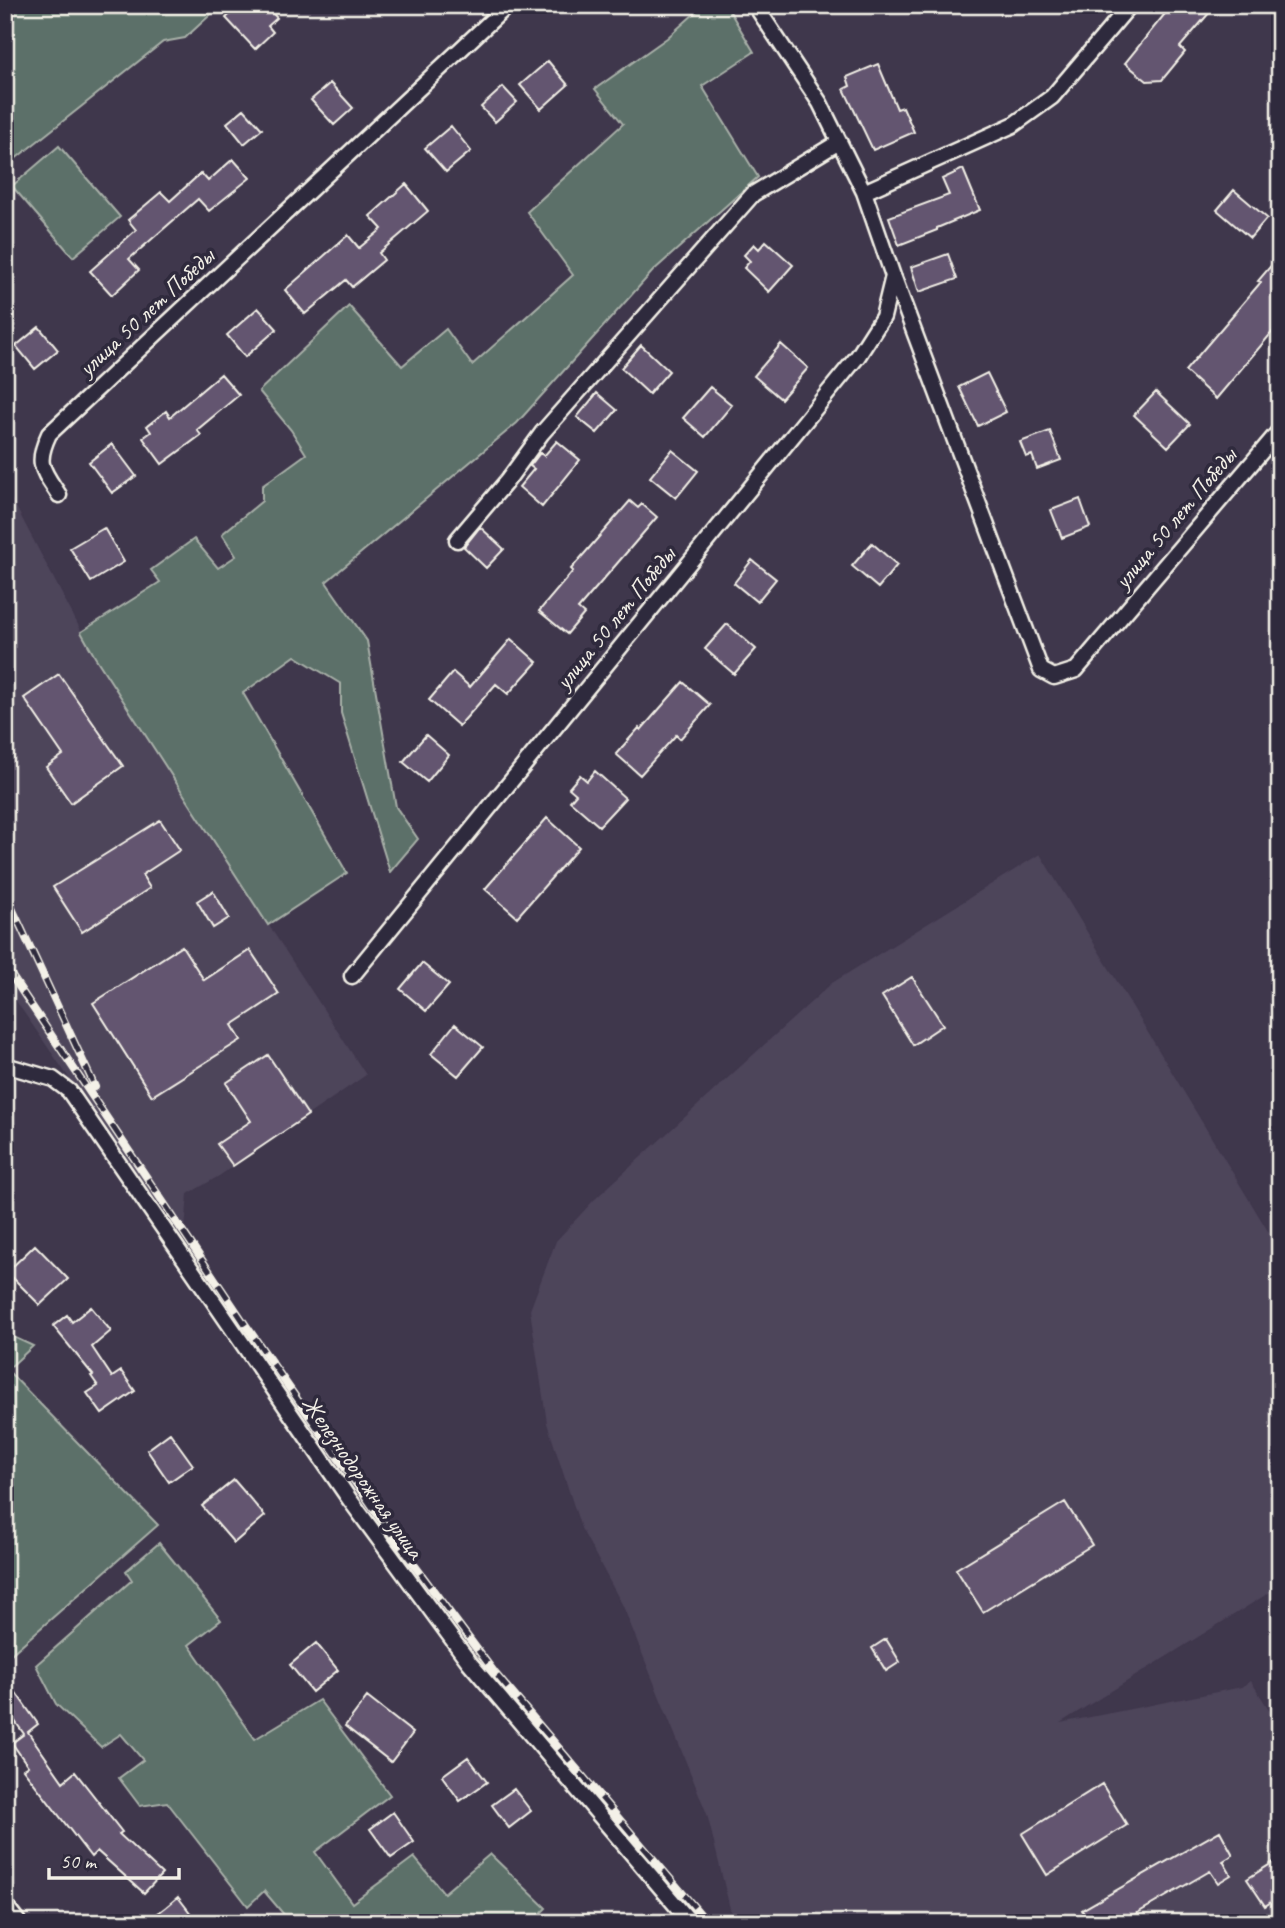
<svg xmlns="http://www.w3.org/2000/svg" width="1285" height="1928" viewBox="0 0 1285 1928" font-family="Caveat,sans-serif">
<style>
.built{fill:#4d445a}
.green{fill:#5b6f69;stroke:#a8b0a8;stroke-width:2}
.building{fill:#635570;stroke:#f4f1e8;stroke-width:2}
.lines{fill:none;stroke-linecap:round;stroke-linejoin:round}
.minor-casing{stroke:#f4f1e8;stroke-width:19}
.secondary-casing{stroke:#f4f1e8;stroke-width:24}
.minor{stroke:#2f2a3d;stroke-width:14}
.secondary{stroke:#2f2a3d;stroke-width:19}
.rail-casing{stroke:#f4f1e8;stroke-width:8}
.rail{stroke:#2f2a3d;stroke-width:5;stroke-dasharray:16;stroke-linecap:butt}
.labels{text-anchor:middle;stroke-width:7;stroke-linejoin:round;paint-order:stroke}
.street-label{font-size:24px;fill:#f4f1e8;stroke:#2f2a3d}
</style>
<rect width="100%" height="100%" fill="#3f374c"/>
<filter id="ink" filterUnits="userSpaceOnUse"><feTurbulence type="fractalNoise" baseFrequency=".0143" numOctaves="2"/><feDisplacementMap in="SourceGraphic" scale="14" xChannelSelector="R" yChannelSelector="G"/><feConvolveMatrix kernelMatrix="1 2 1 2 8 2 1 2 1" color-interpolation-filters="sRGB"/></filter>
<g filter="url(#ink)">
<!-- built -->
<path class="built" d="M5 486 95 657 366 1075 219 1176 188 1194 185 1230 177 1235 5 985Z
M1040 854 1280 1251V1586L1060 1723 1242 1687 1251 1681 1280 1727V1923H737L732 1917 707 1814 623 1606 581 1528 547 1423 530 1310 556 1241 594 1200 832 983Z"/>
<!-- green -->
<path class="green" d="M5 5H221L185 38 163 42 5 167Z
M704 5H726L754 52 702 86 758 177 653 271 517 423 326 582 367 641 396 807 418 839 390 872 341 713V684L295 656 243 693 347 873 268 925 95 657 81 632 160 582 151 570 194 539 218 568 236 556 222 534 262 501V486L306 454 291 430 259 391 349 306 402 366 446 329 472 365 573 275 527 212 623 124 595 89 667 38Z
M59 146 120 217 73 257 12 186Z
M5 1333 33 1346 7 1370 158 1525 10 1655 5 1649Z
M159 1543 221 1620 189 1645 255 1739 319 1700 390 1795 315 1852 352 1903 414 1857 444 1893 490 1854 546 1908 531 1923H291L264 1891 248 1906 167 1802 140 1806 119 1778 143 1760 121 1734 101 1747 56 1704 36 1665 132 1580 126 1571Z"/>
<!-- building -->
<path class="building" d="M240 5H265L277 18 268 26 273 32 255 49 226 18Z
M1172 5H1216L1180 47 1185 52 1162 80 1147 81 1125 63Z
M548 61 568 85 541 109 520 85Z
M878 64 897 109 903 107 914 132 873 150 844 89 850 86 847 77Z
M330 83 353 108 334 125 311 100Z
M503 87 517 102 495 122 481 107Z
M244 109 262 129 244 144 227 123Z
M451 126 471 151 446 172 425 148Z
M233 159 250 178 209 211 198 199 129 259 139 270 112 295 90 271 136 230 128 220 161 192 170 201 201 173 208 181Z
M963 169 980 210 937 228V230L899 245 889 217 949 195 942 179Z
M406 184 428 211 379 253 384 260 352 287 346 280 305 314 285 290 348 235 359 248 382 229 370 216Z
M1234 190 1267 218 1250 238 1217 210Z
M766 241 793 265 769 292 744 268 750 261 744 255 754 244 759 249Z
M948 254 957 279 919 292 911 267Z
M1280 255V323L1216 399 1185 371 1261 282 1258 281Z
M258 308 277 329 245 357 227 335Z
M39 327 58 350 35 369 16 346Z
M781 344 808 368 781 399 754 376Z
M641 345 669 371 649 394 621 368Z
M987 373 1006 412 978 426 959 387Z
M221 374 239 395 197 430 201 435 162 464 143 438 151 432 147 426 166 411 170 417Z
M710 387 732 405 705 437 683 418Z
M1156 392 1190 424 1168 447 1134 415Z
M597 393 617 410 597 433 577 417Z
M1050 431 1061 460 1037 469 1032 455 1026 457 1020 442Z
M557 441 580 460 542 507 519 487 534 469 530 466 540 453 544 456Z
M112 444 136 476 112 493 89 462Z
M672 450 698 471 676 498 650 477Z
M1080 499 1090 527 1062 538 1051 510Z
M630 501 638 508 642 504 657 517 578 609 584 614 567 634 539 611 573 571 571 569Z
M480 527 504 549 486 568 464 547Z
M104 528 124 562 91 582 70 548Z
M872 543 897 565 878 588 852 566Z
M752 560 776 579 757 602 734 583Z
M727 624 756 649 734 674 705 649Z
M511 639 537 662 508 694 496 684 459 726 429 700 453 672 470 687Z
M59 674 123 766 71 803 46 767 63 755 24 698Z
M683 682 710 705 680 739 676 735 640 775 616 754 639 728 641 730Z
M426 735 449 755 427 782 403 762Z
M595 771 625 798 599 826 570 801 576 794 569 788 580 775 587 781Z
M547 818 579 847 517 917 485 889Z
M160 820 180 850 142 875 150 888 82 932 53 887Z
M213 891 229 918 213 928 197 901Z
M182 946 204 980 250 950 279 994 232 1025 241 1040 152 1096 93 1003Z
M422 963 449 985 426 1011 400 989Z
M912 977 943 1025 913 1045 882 996Z
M455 1024 483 1047 458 1076 431 1054Z
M268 1055 308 1115 233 1166 217 1144 251 1121 226 1083Z
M35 1245 68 1279 40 1305 7 1272Z
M91 1307 111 1331 92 1347 112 1377 121 1371 135 1391 102 1414 87 1393 98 1386 91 1376 93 1375 53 1326 67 1315 72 1322Z
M170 1433 193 1465 169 1482 147 1450Z
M234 1480 265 1516 234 1543 202 1506Z
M1065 1502 1092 1545 983 1612 956 1569Z
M886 1639 900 1662 886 1671 872 1648Z
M316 1643 338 1670 312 1692 290 1665Z
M5 1677 38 1724 28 1732 63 1782 75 1772 122 1832 119 1834 162 1874 144 1893 97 1851 91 1857 23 1769 28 1766 12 1743 24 1734 5 1707Z
M367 1697 413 1733 391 1762 345 1726Z
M468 1757 487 1782 460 1801 442 1776Z
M1102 1784 1127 1825 1047 1875 1022 1834Z
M514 1789 531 1811 509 1828 492 1805Z
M393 1812 414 1842 391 1858 370 1829Z
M1220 1831 1233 1855 1223 1861 1231 1875 1218 1883 1210 1871 1120 1923H1089L1082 1910Z
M1280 1858V1896L1265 1906 1247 1879Z
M178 1897 198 1923H145L166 1907Z"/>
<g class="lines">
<defs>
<path id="minor" d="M864 192 1013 125 1052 97 1130 5
M894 278 1041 670 1054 677 1076 670 1280 430
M59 495C42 469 35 464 49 434L508 5
M457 540 507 481 542 433 753 194 839 142
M352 976 858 356 883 317 893 276 864 192 820 103 755 5
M5 1065 53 1079 69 1091 350 1500 469 1662 691 1923"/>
<path id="secondary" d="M5 1909 16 1923"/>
</defs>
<!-- minor casing -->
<use href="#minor" class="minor-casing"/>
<!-- secondary casing -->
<use href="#secondary" class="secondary-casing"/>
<!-- minor -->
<use href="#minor" class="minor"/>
<!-- secondary -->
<use href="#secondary" class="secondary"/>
<defs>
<path id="rail" d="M5 893 95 1087
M5 966 245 1324 389 1531 494 1672 708 1923"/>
</defs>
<!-- rail casing -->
<use href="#rail" class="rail-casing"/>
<!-- rail -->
<use href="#rail" class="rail"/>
</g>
</g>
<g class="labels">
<!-- street labels -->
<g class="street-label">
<text transform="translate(146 312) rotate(-43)" y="8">улица 50 лет Победы</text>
<text transform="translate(1175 518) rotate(-50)" y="8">улица 50 лет Победы</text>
<text transform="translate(615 618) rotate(-51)" y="8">улица 50 лет Победы</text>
<text transform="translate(363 1477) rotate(55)" y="8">Железнодорожная улица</text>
</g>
</g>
<!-- margin -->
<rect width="1285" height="1928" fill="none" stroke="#2f2a3d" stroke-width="28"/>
<rect x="14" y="14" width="1257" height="1900" fill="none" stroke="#f4f1e8" stroke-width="2.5" filter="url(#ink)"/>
<!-- scale -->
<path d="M49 1868v10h130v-10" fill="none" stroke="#f4f1e8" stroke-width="3.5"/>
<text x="60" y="1868" font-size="21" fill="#f4f1e8" stroke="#2f2a3d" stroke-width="5" paint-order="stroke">50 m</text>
</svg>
